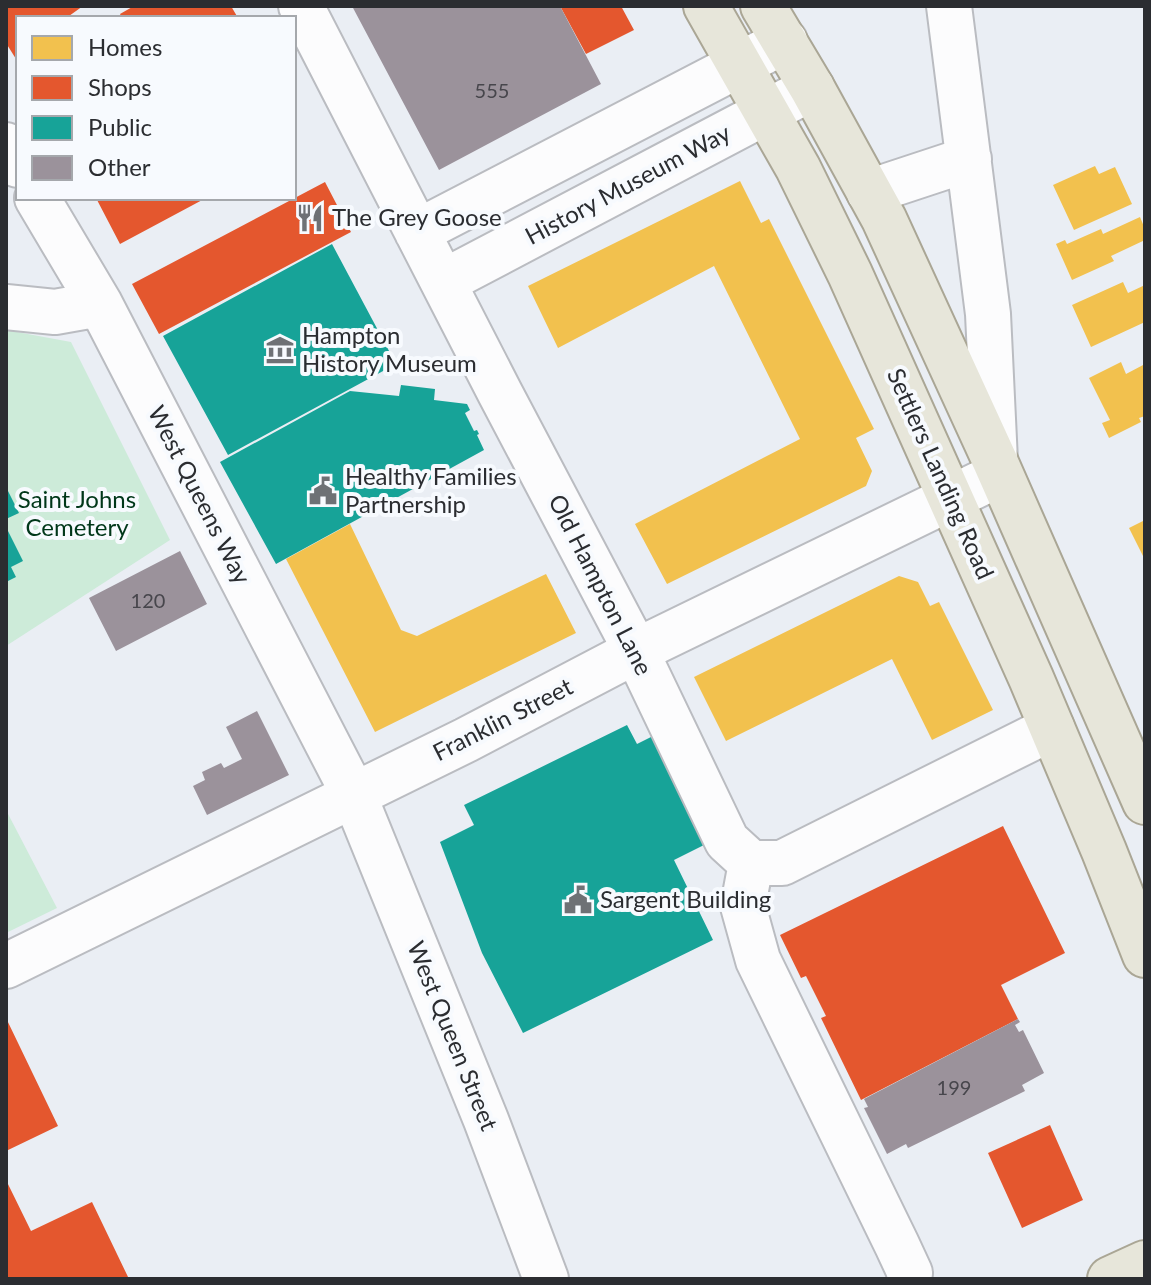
<svg xmlns="http://www.w3.org/2000/svg" width="1151" height="1285" viewBox="0 0 1151 1285" font-family="Lato,sans-serif">
<style>
.green{fill:#cdebd9}
.homes{fill:#f2c14e}
.shops{fill:#e4572e}
.public{fill:#17a398}
.building{fill:#9b929b}
.lines{fill:none;stroke-linecap:round;stroke-linejoin:round}
.minor-casing{stroke:#babcc1;stroke-width:48}
.major-casing{stroke:#aaa695;stroke-width:48}
.minor{stroke:#fcfcfd;stroke-width:44}
.major{stroke:#e7e6da;stroke-width:44}
.labels{text-anchor:middle;stroke-width:8;stroke-linejoin:round;paint-order:stroke}
.number-label{font-size:20px;fill:#47464c}
.street-label{font-size:24px;fill:#2b2d31;stroke:#f7fafe}
.poi-label{font-size:24px;fill:#2b2d31;stroke:#f7fafe;text-anchor:start}
.park-label{font-size:24px;fill:#003719;stroke:#f7fafe}
</style>
<rect width="100%" height="100%" fill="#eaeef4"/>
<!-- green -->
<path class="green" d="M6 330 71 342 170 540 6 646Z
M6 810 57 908 6 933Z"/>
<!-- homes -->
<path class="homes" d="M1095 166 1099 174 1115 167 1132 204 1074 230 1053 185Z
M740 181 761 223 769 219 874 429 856 438 872 471 866 486 667 584 635 524 800 439 714 266 558 348 528 286Z
M1140 217 1145 229V240L1111 256 1114 261 1072 280 1056 244 1065 240 1067 244 1101 229 1103 234Z
M1123 282 1128 293 1145 285V322L1091 347 1072 305Z
M1121 362 1126 374 1145 364V416L1139 418 1141 422 1109 438 1102 423 1110 420 1089 378Z
M1145 520V560L1129 528Z
M350 524 401 630 417 636 546 574 576 633 375 732 286 559Z
M899 576 918 582 930 606 939 602 993 710 932 740 892 659 726 741 694 677Z"/>
<!-- shops -->
<path class="shops" d="M6 6H83L69 16 71 18H18V58L16 59 6 43Z
M134 6H231L238 18H122L120 14Z
M560 6H621L634 30 586 54Z
M325 182 351 232 159 334 132 284Z
M96 198H206L120 244Z
M1003 826 1065 953 1001 985 1018 1019 861 1100 821 1018 826 1016 806 976 801 978 780 935Z
M6 1018 58 1126 6 1151Z
M1050 1125 1083 1200 1022 1228 988 1153Z
M6 1180 31 1231 92 1202 129 1279H6Z"/>
<!-- public -->
<path class="public" d="M332 244 396 364 228 455 163 336Z
M401 385 435 389 434 400 467 404 470 410 465 413 474 431 477 430 479 434 477 435 484 450 276 564 220 462 350 391 399 396Z
M6 487 19 513 6 519Z
M6 527 23 561 11 567 16 577 6 582Z
M627 725 637 744 653 736 706 844 674 860 713 940 523 1033 482 953 440 842 474 825 464 805Z"/>
<!-- building -->
<path class="building" d="M352 6H560L601 84 439 170Z
M180 551 207 604 116 651 89 598Z
M257 711 289 775 207 815 193 786 205 780 202 772 221 763 224 768 242 759 226 727Z
M1018 1019 1020 1022 1015 1025 1019 1032 1023 1030 1044 1073 1022 1085 1025 1091 908 1148 906 1144 887 1154 864 1108 868 1107 864 1099Z"/>
<g class="lines">
<defs>
<path id="minor" d="M301 6 500 393 636 651 727 841 751 863H782L1052 728
M949 6 988 314 995 461
M6 145 18 165
M869 192 969 159
M37 198 100 304 354 795 486 1120 546 1279
M417 232 785 41
M443 282 812 88
M6 307 55 312 100 304
M751 863 743 906 758 960 897 1245 910 1273 909 1279
M6 966 466 740 636 651 1000 474"/>
<path id="major" d="M706 6 798 168 850 274 1031 678 1104 851 1145 955
M763 6 812 88 884 219 995 461 1145 802
M1110 1279 1145 1263"/>
</defs>
<!-- minor casing -->
<use href="#minor" class="minor-casing"/>
<!-- major casing -->
<use href="#major" class="major-casing"/>
<!-- minor -->
<use href="#minor" class="minor"/>
<!-- major -->
<use href="#major" class="major"/>
</g>
<!-- icons -->
<defs>
<symbol id="restaurant-bare" viewBox="-9 -9 18 18"><path d="M-5-6h1v4h1v-4h1v4h1v-4h1v5L-1.5 .5V6h-2V.5L-5-1ZM5-6V6H3V1.5H1.5Q1.5-4 5-6Z" fill="#6e7175" stroke="#f7fafe" stroke-width="2.5" paint-order="stroke"/></symbol>
<symbol id="museum-bare" viewBox="-9 -9 18 18"><path d="M0-6L6-3V-2H-6V-3ZM-5-1h2V3h-2ZM-1-1h2V3h-2ZM3-1h2V3H3ZM-6 4H6V6H-6Z" fill="#6e7175" stroke="#f7fafe" stroke-width="2.5" paint-order="stroke"/></symbol>
<symbol id="civic-bare" viewBox="-9 -9 18 18"><path d="M-.6-6.5H3V-4.5H.6V-3L4-1V1h2V6H-6V1h2V-1L-.6-3ZM-1.2 2.5V6h2.4V2.5Z" fill="#6e7175" stroke="#f7fafe" stroke-width="2.5" paint-order="stroke"/></symbol>
</defs>
<g fill-rule="evenodd">
<use href="#restaurant-bare" x="290" y="198" width="40" height="40"/>
<use href="#museum-bare" x="260" y="330" width="40" height="40"/>
<use href="#civic-bare" x="303" y="471" width="40" height="40"/>
<use href="#civic-bare" x="558" y="880" width="40" height="40"/>
</g>
<g class="labels">
<!-- number labels -->
<g class="number-label">
<text x="492" y="98">555</text>
<text x="148" y="608">120</text>
<text x="954" y="1095">199</text>
</g>
<!-- street labels -->
<g class="street-label">
<text transform="translate(628 185) rotate(-28)" y="8">History Museum Way</text>
<text transform="translate(940 474) rotate(66)" y="8">Settlers Landing Road</text>
<text transform="translate(199 495) rotate(63)" y="8">West Queens Way</text>
<text transform="translate(600 585) rotate(63)" y="8">Old Hampton Lane</text>
<text transform="translate(503 720) rotate(-27)" y="8">Franklin Street</text>
<text transform="translate(452 1036) rotate(68)" y="8">West Queen Street</text>
</g>
<!-- poi labels -->
<g class="poi-label">
<text x="332" y="226">The Grey Goose</text>
<text x="302" y="344">Hampton<tspan x="302" dy="28">History Museum</tspan></text>
<text x="345" y="485">Healthy Families<tspan x="345" dy="28">Partnership</tspan></text>
<text x="600" y="908">Sargent Building</text>
</g>
<!-- park labels -->
<g class="park-label">
<text x="77" y="508">Saint Johns<tspan x="77" dy="28">Cemetery</tspan></text>
</g>
</g>
<!-- border -->
<rect width="1151" height="1285" fill="none" stroke="#2b2d31" stroke-width="16"/>
<!-- legend -->
<rect x="16" y="16" width="280" height="184" fill="#f7fafe" stroke="#a5a8ac" stroke-width="2"/>
<rect x="32" y="36" width="40" height="24" fill="#f2c14e" stroke="#a5a8ac" stroke-width="2"/>
<text x="88" y="56" font-size="24" fill="#2b2d31">Homes</text>
<rect x="32" y="76" width="40" height="24" fill="#e4572e" stroke="#a5a8ac" stroke-width="2"/>
<text x="88" y="96" font-size="24" fill="#2b2d31">Shops</text>
<rect x="32" y="116" width="40" height="24" fill="#17a398" stroke="#a5a8ac" stroke-width="2"/>
<text x="88" y="136" font-size="24" fill="#2b2d31">Public</text>
<rect x="32" y="156" width="40" height="24" fill="#9b929b" stroke="#a5a8ac" stroke-width="2"/>
<text x="88" y="176" font-size="24" fill="#2b2d31">Other</text>
</svg>
